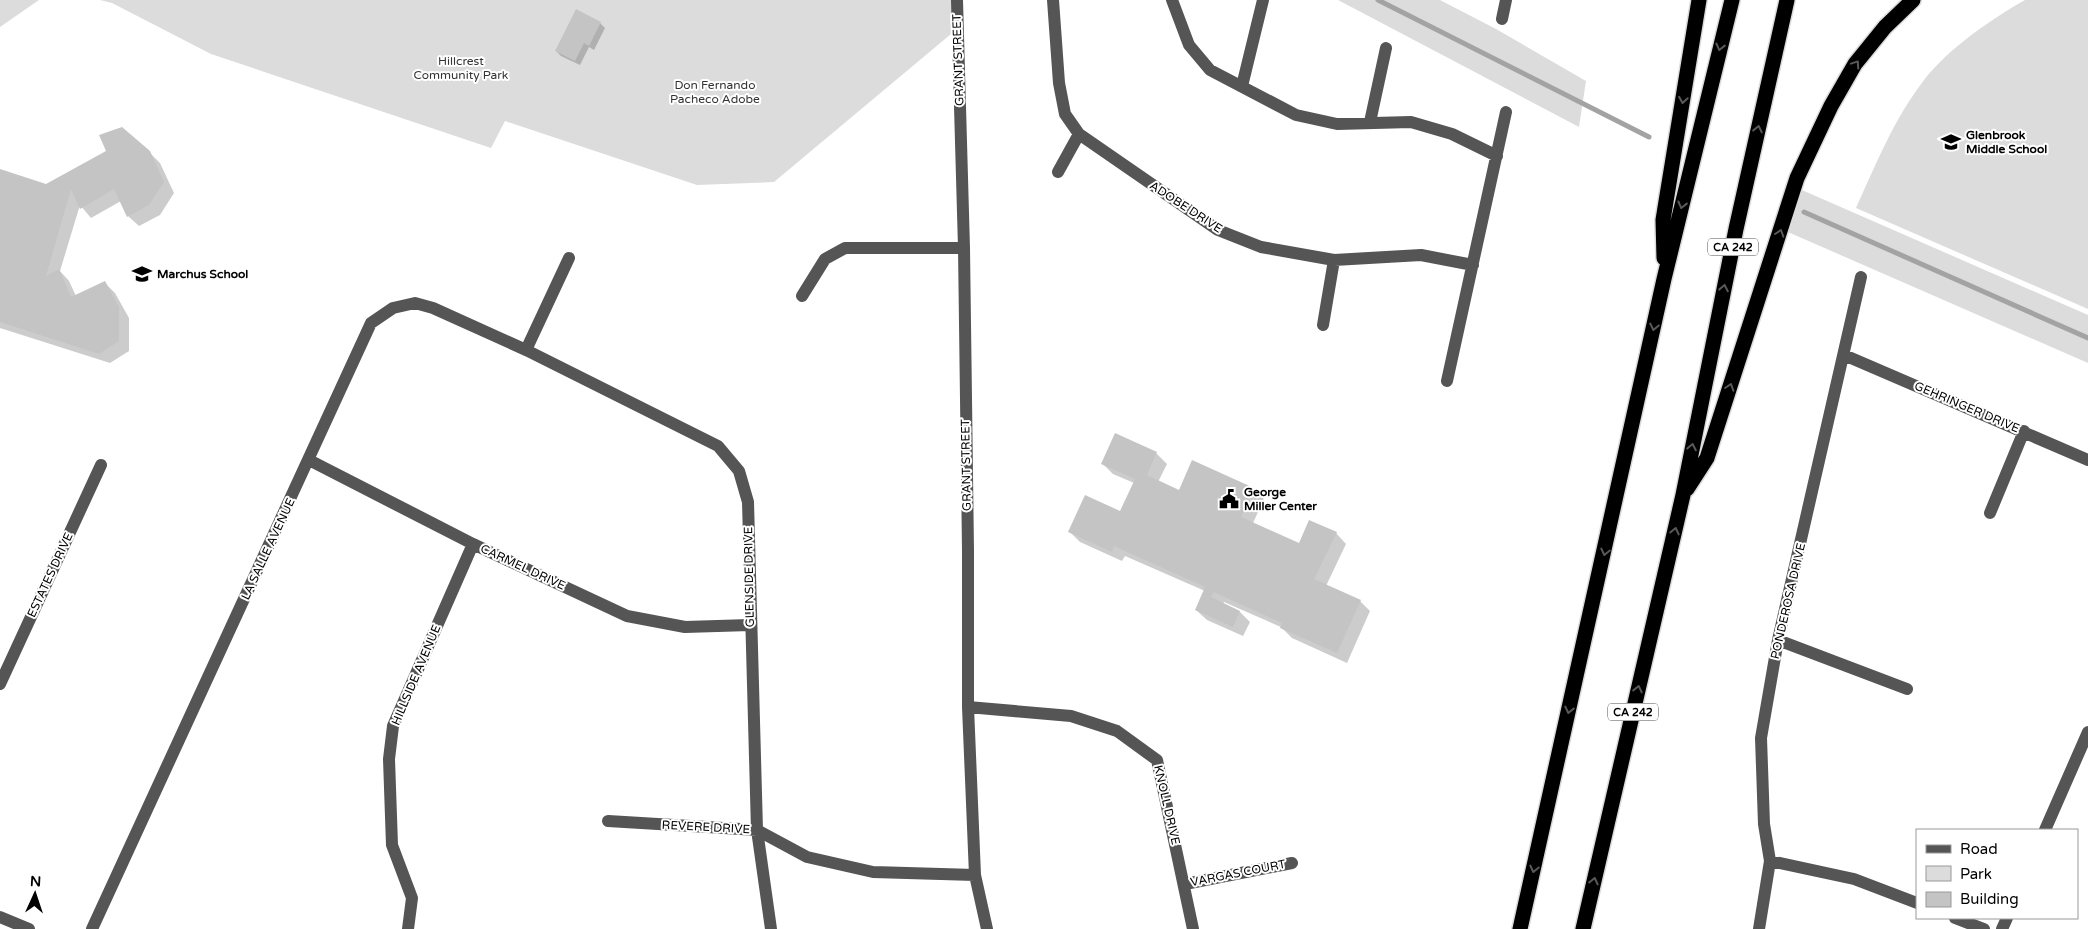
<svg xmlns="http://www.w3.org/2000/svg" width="2088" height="929" viewBox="0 0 2088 929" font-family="'Varela Round',sans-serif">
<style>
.green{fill:#dcdcdc}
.shadow{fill:#0003}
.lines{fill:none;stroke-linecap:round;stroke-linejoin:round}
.stream{stroke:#a3a3a3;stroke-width:5}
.building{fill:#c4c4c4}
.highway-casing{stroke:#dbdbdb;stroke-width:18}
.minor{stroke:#555;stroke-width:12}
.highway{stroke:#000;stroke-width:15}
.oneway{stroke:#595959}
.labels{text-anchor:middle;stroke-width:4;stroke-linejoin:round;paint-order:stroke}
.shield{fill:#fff;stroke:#4c4c4c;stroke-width:1}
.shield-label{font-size:11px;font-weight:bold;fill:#000}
.street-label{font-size:12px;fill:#000;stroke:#fff}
.park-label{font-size:12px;fill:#333;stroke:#fff}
.poi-label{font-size:12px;font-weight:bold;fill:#000;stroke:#fff;text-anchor:start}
</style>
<rect width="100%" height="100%" fill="#fff"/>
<!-- green -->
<path class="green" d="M0 0H39L0 27Z
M100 0H957V29L774 182 697 185 505 121 491 148 211 54 112 3Z
M1338 0H1440L1496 29 1586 81 1579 127Z
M2025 0H2088V309L1856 208C1876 164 1894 119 1924 80 1949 48 1990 20 2025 0Z
M1795 187 2088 315V363L1781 229Z"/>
<!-- shadow -->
<path class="shadow" d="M600 23 605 28 594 50 589 47 580 65 561 56 556 51Z
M149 152 160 163 174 193 160 215 139 226 128 216 121 201 91 218 80 205 60 271 69 281 76 296 105 283 115 293 129 318V351L110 363 0 328V170L46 185Z
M1156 453 1167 464 1158 482 1179 491 1193 461 1254 489 1264 499 1253 523 1300 544 1336 533 1346 544 1326 586 1360 601 1370 611 1347 663 1292 638 1281 627 1224 602 1223 604 1240 612 1250 622 1243 636 1207 620 1196 610 1205 591 1125 556 1122 561 1080 542 1070 532 1121 513 1134 483 1113 474 1102 463Z"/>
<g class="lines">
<!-- stream -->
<path class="stream" d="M1378 0 1649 137
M1804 212 2088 338"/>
</g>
<!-- building -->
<path class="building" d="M576 9 601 22 589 46 584 43 575 61 555 51Z
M122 127 150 151 164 182 149 205 127 217 114 189 80 209 71 189 46 276 59 269 71 297 105 281 119 307V341L99 354 0 322V169L46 184 106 151 99 135Z
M1115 433 1157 452 1147 475 1179 490 1192 460 1254 488 1241 517 1299 543 1309 520 1337 532 1314 579 1361 600 1337 653 1280 628 1282 623 1214 592 1211 597 1240 611 1233 627 1195 610 1205 587 1114 546 1112 552 1068 532 1085 495 1120 511 1135 479 1101 464Z"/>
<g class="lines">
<defs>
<path id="highway" d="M1664 258 1663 220 1699 0
M1687 489 1707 458 1797 178 1831 106 1855 64 1885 27 1913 0
M1520 929 1664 279 1732 0
M1583 929 1683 495 1736 229 1787 0"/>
</defs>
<!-- highway casing -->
<use href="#highway" class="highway-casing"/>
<!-- minor -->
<path class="minor" d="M957 0 964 248 968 550V707L975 875 987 929
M1053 0 1059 83 1065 114 1079 134 1218 230 1261 247 1334 260 1421 255 1473 265
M1172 0 1189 45 1210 70 1296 115 1337 124 1411 122 1452 134 1497 156
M1502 19 1506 0
M1242 86 1263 0
M1370 122 1386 48
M1058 172 1079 134
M802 296 825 259 845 248H964
M1323 325 1334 260
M526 350 569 258
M1844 355 2088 460
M1447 381 1506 112
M309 460 473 544 627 616 685 627 750 625
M1990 513 2024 431
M1778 640 1907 689
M0 684 101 465
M968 707 1071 716 1117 731 1157 760 1193 929
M608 821 757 830 807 857 873 872 975 875
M2045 830 2088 732
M1770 861 1854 879 1917 903
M1185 884 1292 863
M0 917 29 929
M1955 918 1984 929
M92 929 371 323 393 308 415 303 433 308 526 350 718 446 739 471 748 502 757 830 771 929
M408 929 412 898 392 845 389 759 393 726 473 544
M1759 929 1770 861 1764 824 1761 738 1778 640 1861 277
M2002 929 2007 918"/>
<!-- highway -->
<use href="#highway" class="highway"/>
</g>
<!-- one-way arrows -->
<defs><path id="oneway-chevron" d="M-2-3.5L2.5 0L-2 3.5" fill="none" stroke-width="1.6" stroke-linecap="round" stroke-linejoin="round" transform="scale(1.25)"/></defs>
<g class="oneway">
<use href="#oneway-chevron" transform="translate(1720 47) rotate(104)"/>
<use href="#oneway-chevron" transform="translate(1856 64) rotate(-56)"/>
<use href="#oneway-chevron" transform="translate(1683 100) rotate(99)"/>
<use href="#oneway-chevron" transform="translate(1758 129) rotate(-78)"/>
<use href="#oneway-chevron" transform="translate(1682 205) rotate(104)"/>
<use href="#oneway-chevron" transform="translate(1780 233) rotate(-72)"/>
<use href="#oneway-chevron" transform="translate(1724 288) rotate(-79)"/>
<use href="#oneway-chevron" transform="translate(1654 327) rotate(102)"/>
<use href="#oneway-chevron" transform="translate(1730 387) rotate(-72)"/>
<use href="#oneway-chevron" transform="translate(1692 447) rotate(-79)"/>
<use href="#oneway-chevron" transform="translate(1675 531) rotate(-77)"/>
<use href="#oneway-chevron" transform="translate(1605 552) rotate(103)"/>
<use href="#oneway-chevron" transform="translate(1638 689) rotate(-77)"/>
<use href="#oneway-chevron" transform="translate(1569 710) rotate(103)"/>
<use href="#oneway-chevron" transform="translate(1534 869) rotate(103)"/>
<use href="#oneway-chevron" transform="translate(1594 881) rotate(-77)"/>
</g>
<!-- icons -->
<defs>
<symbol id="school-bare" viewBox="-9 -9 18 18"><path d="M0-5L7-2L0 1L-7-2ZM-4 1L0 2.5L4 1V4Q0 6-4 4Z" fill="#000" stroke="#fff" stroke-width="2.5" paint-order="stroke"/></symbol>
<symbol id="civic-bare" viewBox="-9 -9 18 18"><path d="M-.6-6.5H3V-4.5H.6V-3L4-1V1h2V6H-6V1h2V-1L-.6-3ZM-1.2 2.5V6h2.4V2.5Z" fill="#000" stroke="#fff" stroke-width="2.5" paint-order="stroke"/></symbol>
</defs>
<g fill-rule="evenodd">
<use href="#school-bare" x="1937" y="128" width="28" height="28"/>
<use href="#school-bare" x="128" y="260" width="28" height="28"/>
<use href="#civic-bare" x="1215" y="485" width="28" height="28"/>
</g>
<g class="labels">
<!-- shield labels -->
<g class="shield">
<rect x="1708" y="238.5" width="50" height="17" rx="4"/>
<rect x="1608" y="703.5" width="50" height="17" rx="4"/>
</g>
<g class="shield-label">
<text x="1733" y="251">CA 242</text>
<text x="1633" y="716">CA 242</text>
</g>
<!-- street labels -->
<g class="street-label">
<text transform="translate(958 60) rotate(-92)" y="4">GRANT STREET</text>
<text transform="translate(1186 207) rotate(33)" y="4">ADOBE DRIVE</text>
<text transform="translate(1967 407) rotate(23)" y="4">GEHRINGER DRIVE</text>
<text transform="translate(966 465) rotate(-91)" y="4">GRANT STREET</text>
<text transform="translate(268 549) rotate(-65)" y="4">LA SALLE AVENUE</text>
<text transform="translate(523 567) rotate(25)" y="4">CARMEL DRIVE</text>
<text transform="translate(50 575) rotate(-65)" y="4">ESTATES DRIVE</text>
<text transform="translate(749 577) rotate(-91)" y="4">GLENSIDE DRIVE</text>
<text transform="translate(1788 601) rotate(-77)" y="4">PONDEROSA DRIVE</text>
<text transform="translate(416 675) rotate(-67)" y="4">HILLSIDE AVENUE</text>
<text transform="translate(1167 805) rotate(77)" y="4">KNOLL DRIVE</text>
<text transform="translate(706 827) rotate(3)" y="4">REVERE DRIVE</text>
<text transform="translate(1238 873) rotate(-11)" y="4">VARGAS COURT</text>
</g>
<!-- park labels -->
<g class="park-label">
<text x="461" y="65">Hillcrest<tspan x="461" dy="14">Community Park</tspan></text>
<text x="715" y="89">Don Fernando<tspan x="715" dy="14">Pacheco Adobe</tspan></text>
</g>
<!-- poi labels -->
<g class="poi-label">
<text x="1966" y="139">Glenbrook<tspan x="1966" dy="14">Middle School</tspan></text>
<text x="157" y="278">Marchus School</text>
<text x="1244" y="496">George<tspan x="1244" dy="14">Miller Center</tspan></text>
</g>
</g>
<!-- legend -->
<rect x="1916" y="829" width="162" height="90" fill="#ffffff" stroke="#999999"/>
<rect x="1926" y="845" width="25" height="8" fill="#555555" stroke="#999999"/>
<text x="1960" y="854" font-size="15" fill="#000000">Road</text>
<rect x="1926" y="866" width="25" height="15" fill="#dcdcdc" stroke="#999999"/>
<text x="1960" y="879" font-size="15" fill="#000000">Park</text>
<rect x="1926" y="892" width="25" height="15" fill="#c4c4c4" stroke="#999999"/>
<text x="1960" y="904" font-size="15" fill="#000000">Building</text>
<!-- north arrow -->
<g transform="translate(35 894) rotate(3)" stroke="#ffffff" stroke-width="4" paint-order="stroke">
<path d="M0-4L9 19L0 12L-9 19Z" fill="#000000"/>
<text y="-8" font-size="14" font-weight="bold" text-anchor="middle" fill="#000000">N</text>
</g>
</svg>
